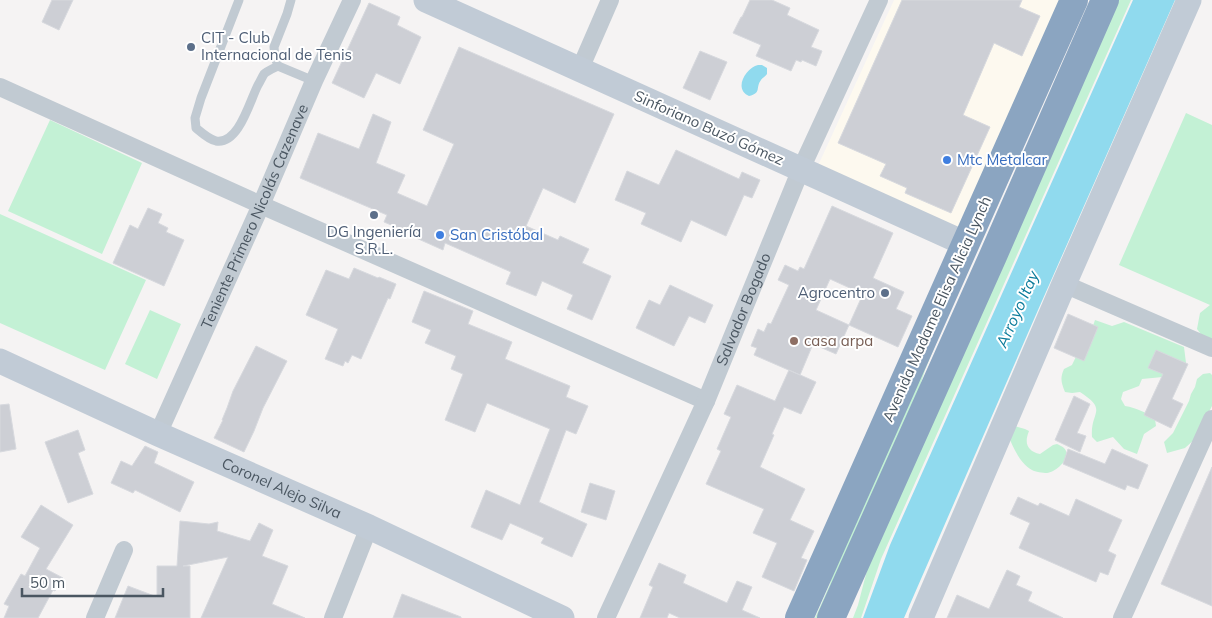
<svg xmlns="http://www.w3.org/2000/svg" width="1212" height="618" viewBox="0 0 1212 618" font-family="Mulish,sans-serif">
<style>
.commercial{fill:#fdf9ef}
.green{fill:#c3f1d5}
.water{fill:#90daee}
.building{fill:#cdcfd5;stroke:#d7d9de;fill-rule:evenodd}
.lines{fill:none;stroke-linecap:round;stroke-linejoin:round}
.lane{stroke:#c1cad2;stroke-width:9}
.street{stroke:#c1cad2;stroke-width:18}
.secondary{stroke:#c1cbd6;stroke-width:25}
.highway{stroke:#8ba5c1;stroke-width:28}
.service-dot{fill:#5c6f8a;stroke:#fff;stroke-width:2}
.shop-dot{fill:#3f7fe0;stroke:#fff;stroke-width:2}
.education-dot{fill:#8d6e63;stroke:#fff;stroke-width:2}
.labels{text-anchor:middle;stroke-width:4;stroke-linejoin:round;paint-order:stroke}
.service-label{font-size:15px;fill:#4e5e75;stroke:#fff;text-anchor:start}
.street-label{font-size:15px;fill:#4a5661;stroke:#fff}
.shop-label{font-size:15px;fill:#366cbe;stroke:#fff;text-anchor:start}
.education-label{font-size:15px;fill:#785e54;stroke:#fff;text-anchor:start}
.water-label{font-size:16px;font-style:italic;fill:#0c7c9b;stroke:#fff}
</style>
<rect width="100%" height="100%" fill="#f5f3f3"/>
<!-- commercial -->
<path class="commercial" d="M894 0H1062L959 232 816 170Z"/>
<!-- green -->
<path class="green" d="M1117 0H1131L881 559 861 618H853L858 605 871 555Z
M1186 113 1212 125V341L1203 337 1197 329 1200 313 1210 305 1119 265Z
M50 120 142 163 102 254 8 211Z
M0 214 146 280 105 370 0 323Z
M960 285 925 370 912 412 819 618H815L830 584 835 561Z
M150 310 181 324 157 379 125 364Z
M1095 320 1112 326 1124 322 1184 347 1186 363 1173 376 1142 379 1139 386 1123 392 1121 399 1125 406C1137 408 1145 412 1155 419L1156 426 1144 434 1137 454 1124 449 1113 437 1097 442 1092 437C1090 411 1109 411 1080 392L1072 393 1065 392C1061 382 1060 378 1064 369L1072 365C1079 349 1090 337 1095 320Z
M1210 373 1212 375V406L1195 439 1185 448 1167 453 1164 442 1173 433 1189 401 1191 394 1195 387 1197 379 1203 374Z
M1014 426 1025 429 1029 431C1024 443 1027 451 1040 454L1053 445 1057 444C1059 445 1062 446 1064 448 1073 457 1056 472 1047 473 1043 473 1035 472 1032 470 1020 464 1013 447 1008 435Z"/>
<!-- water -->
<path class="water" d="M1133 0H1175L1038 310 904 618H863L890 545Z
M758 65H762L767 68V74C765 77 762 78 761 80 755 88 762 93 749 96 733 89 746 68 758 65Z"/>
<!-- building -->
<path class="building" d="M52 0H73L59 30 42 22Z
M750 0H772L790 8 787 15 819 30 811 47 822 51 816 66 802 60 801 62 796 60 791 71 756 56 761 45 733 33 741 17H742Z
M902 0H1022L1019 7 1040 16 1022 56 994 43 963 115 990 127 951 213 905 193 907 188 880 176 886 164 838 143Z
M369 3 400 17 397 25 421 37 400 84 376 73 364 98 332 83Z
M459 47 614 114 575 203 543 188 526 226 558 240 560 236 589 249 582 263 611 276 592 320 567 309 573 295 542 281 536 296 506 284 511 272 445 243 443 250 414 237 415 235 384 222 387 215 300 178 318 133 359 149 373 114 391 122 376 163 405 175 397 193 427 206 454 144 423 130Z
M700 51 727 62 710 100 683 88Z
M676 150 739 179 742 172 760 180 752 198 744 195 726 236 691 220 681 242 641 224 646 213 615 200 627 171 659 185Z
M832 206 893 233 873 278 904 292 896 309 912 316 898 347 849 325 836 354 813 344 800 375 754 355 757 348 751 346 758 329 764 332 768 323 771 324 789 285 778 280 785 265 798 271 800 267 804 269ZM830 279 863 294 849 325 816 310Z
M148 208 162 214 158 223 168 228 166 232 184 240 164 286 113 263 130 225 138 229Z
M354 268 378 278 379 277 396 284 390 299 388 298 361 359 352 355 348 363 345 361 343 366 325 359 338 329 306 315 326 270 349 279Z
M670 285 713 305 705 323 689 316 674 346 636 328 649 300 660 305Z
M424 291 473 311 468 324 512 342 505 359 570 386 566 397 588 406 576 434 566 430 539 502 587 524 572 557 541 543 544 538 510 523 502 540 471 527 486 490 520 505 550 429 487 403 475 432 445 420 463 374 451 369 456 356 425 343 431 330 412 322Z
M1068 314 1098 327 1084 361 1054 348Z
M256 346 287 361 263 408 254 431 244 452 214 438 223 420H222L227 408 233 391Z
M1156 350 1188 364 1172 399 1183 404 1171 428 1144 415 1163 374 1148 368Z
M789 370 816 382 801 414 784 407 772 434 774 435 760 467 805 489 790 520 814 531 801 558 807 560 794 591 762 577 777 543 753 533 764 509 706 484 721 451 717 449 731 417 724 414 737 385 775 401Z
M1074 396 1090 404 1077 433 1086 436 1080 452 1055 440Z
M9 404 16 449 0 452V405Z
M78 430 85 450 78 453 93 494 68 503 45 442Z
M145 446 158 452 154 463 194 482 180 512 135 490 133 493 111 483 121 461 132 466Z
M1068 449 1105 464 1112 449 1148 465 1138 489 1127 485 1125 490 1063 464Z
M1212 467V606L1161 584Z
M590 483 615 491 606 520 581 512Z
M1018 497 1038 506 1040 503 1069 516 1076 499 1122 520 1108 551 1116 555 1108 575 1100 572 1096 582 1019 548 1030 523 1010 514Z
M41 505 73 525 46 569 63 578 55 591 53 590 38 618H4L9 606 4 604 21 574 25 576 40 548 21 537Z
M180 521 209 524 218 522 217 531 250 541 259 523 273 530 262 556 288 566 272 604 305 618H201L228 557 183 566H190V618H115L128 586 157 597V566H177Z
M659 563 686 575 683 583 727 603 737 581 752 587 742 610 760 618H680L669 613 667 618H640L653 587 649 585Z
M1007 570 1020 576 1016 585 1032 592 1028 601 1063 618H947L957 595 989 609Z
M402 594 461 617V618H393Z"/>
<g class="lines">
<!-- lane -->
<path class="lane" d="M239 0 201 98 195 118 196 128C202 133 208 139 216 141 239 145 250 100 258 85 260 82 262 77 264 74 267 71 274 68 278 66L314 81
M278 66 275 57 274 47 287 14 291 0"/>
<!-- street -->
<g class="street">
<path d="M580 69 610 0"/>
<path d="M0 87 261 205 706 401"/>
<path d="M1064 284 1212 348"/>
<path id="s1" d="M158 434 261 205 314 81 352 0"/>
<path d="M95 618 124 550"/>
<path d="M333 618 369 527"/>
<path id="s2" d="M606 618 706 401 801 169 879 0"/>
<path d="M1122 618 1212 419"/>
</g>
<!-- secondary -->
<g class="secondary">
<path d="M426 0 966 244"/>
<path id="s3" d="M0 361 158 434 369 527 562 618"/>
<path d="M921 618 1064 284 1189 0"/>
</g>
<!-- highway -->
<path class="highway" d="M799 618 1074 0
M831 618 993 256 1105 0"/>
</g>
<!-- markers -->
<g class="service-dot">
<circle cx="191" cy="47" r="5"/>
<circle cx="374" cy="215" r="5"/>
<circle cx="885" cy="293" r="5"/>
</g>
<g class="shop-dot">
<circle cx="947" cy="160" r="5"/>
<circle cx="440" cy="235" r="5"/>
</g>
<circle class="education-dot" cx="794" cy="341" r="5"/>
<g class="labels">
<!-- service labels -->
<g class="service-label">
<text x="201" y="43">CIT - Club<tspan x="201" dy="17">Internacional de Tenis</tspan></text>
<text x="374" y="237" text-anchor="middle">DG Ingeniería<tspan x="374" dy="17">S.R.L.</tspan></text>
<text x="875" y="298" text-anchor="end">Agrocentro</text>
</g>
<!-- street labels -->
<g class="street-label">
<text transform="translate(709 128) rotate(24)" y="5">Sinforiano Buzó Gómez</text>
<text dy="5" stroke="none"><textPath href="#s1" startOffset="238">Teniente Primero Nicolás Cazenave</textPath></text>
<text dy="5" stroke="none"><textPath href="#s2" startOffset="338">Salvador Bogado</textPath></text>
<text transform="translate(937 309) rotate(-66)" y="5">Avenida Madame Elisa Alicia Lynch</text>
<text dy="5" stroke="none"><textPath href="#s3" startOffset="309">Coronel Alejo Silva</textPath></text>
</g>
<!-- shop labels -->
<g class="shop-label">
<text x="957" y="165">Mtc Metalcar</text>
<text x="450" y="240">San Cristóbal</text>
</g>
<!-- education labels -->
<g class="education-label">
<text x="804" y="346">casa arpa</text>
</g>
<!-- water labels -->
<g class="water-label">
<text transform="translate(1017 309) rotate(-66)" y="6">Arroyo Itay</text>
</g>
</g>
<!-- scale -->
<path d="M22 588v8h141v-8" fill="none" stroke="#4a5661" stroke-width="2.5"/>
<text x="30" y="588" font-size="15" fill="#4a5661" stroke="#ffffff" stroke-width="4" paint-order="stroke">50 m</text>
</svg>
